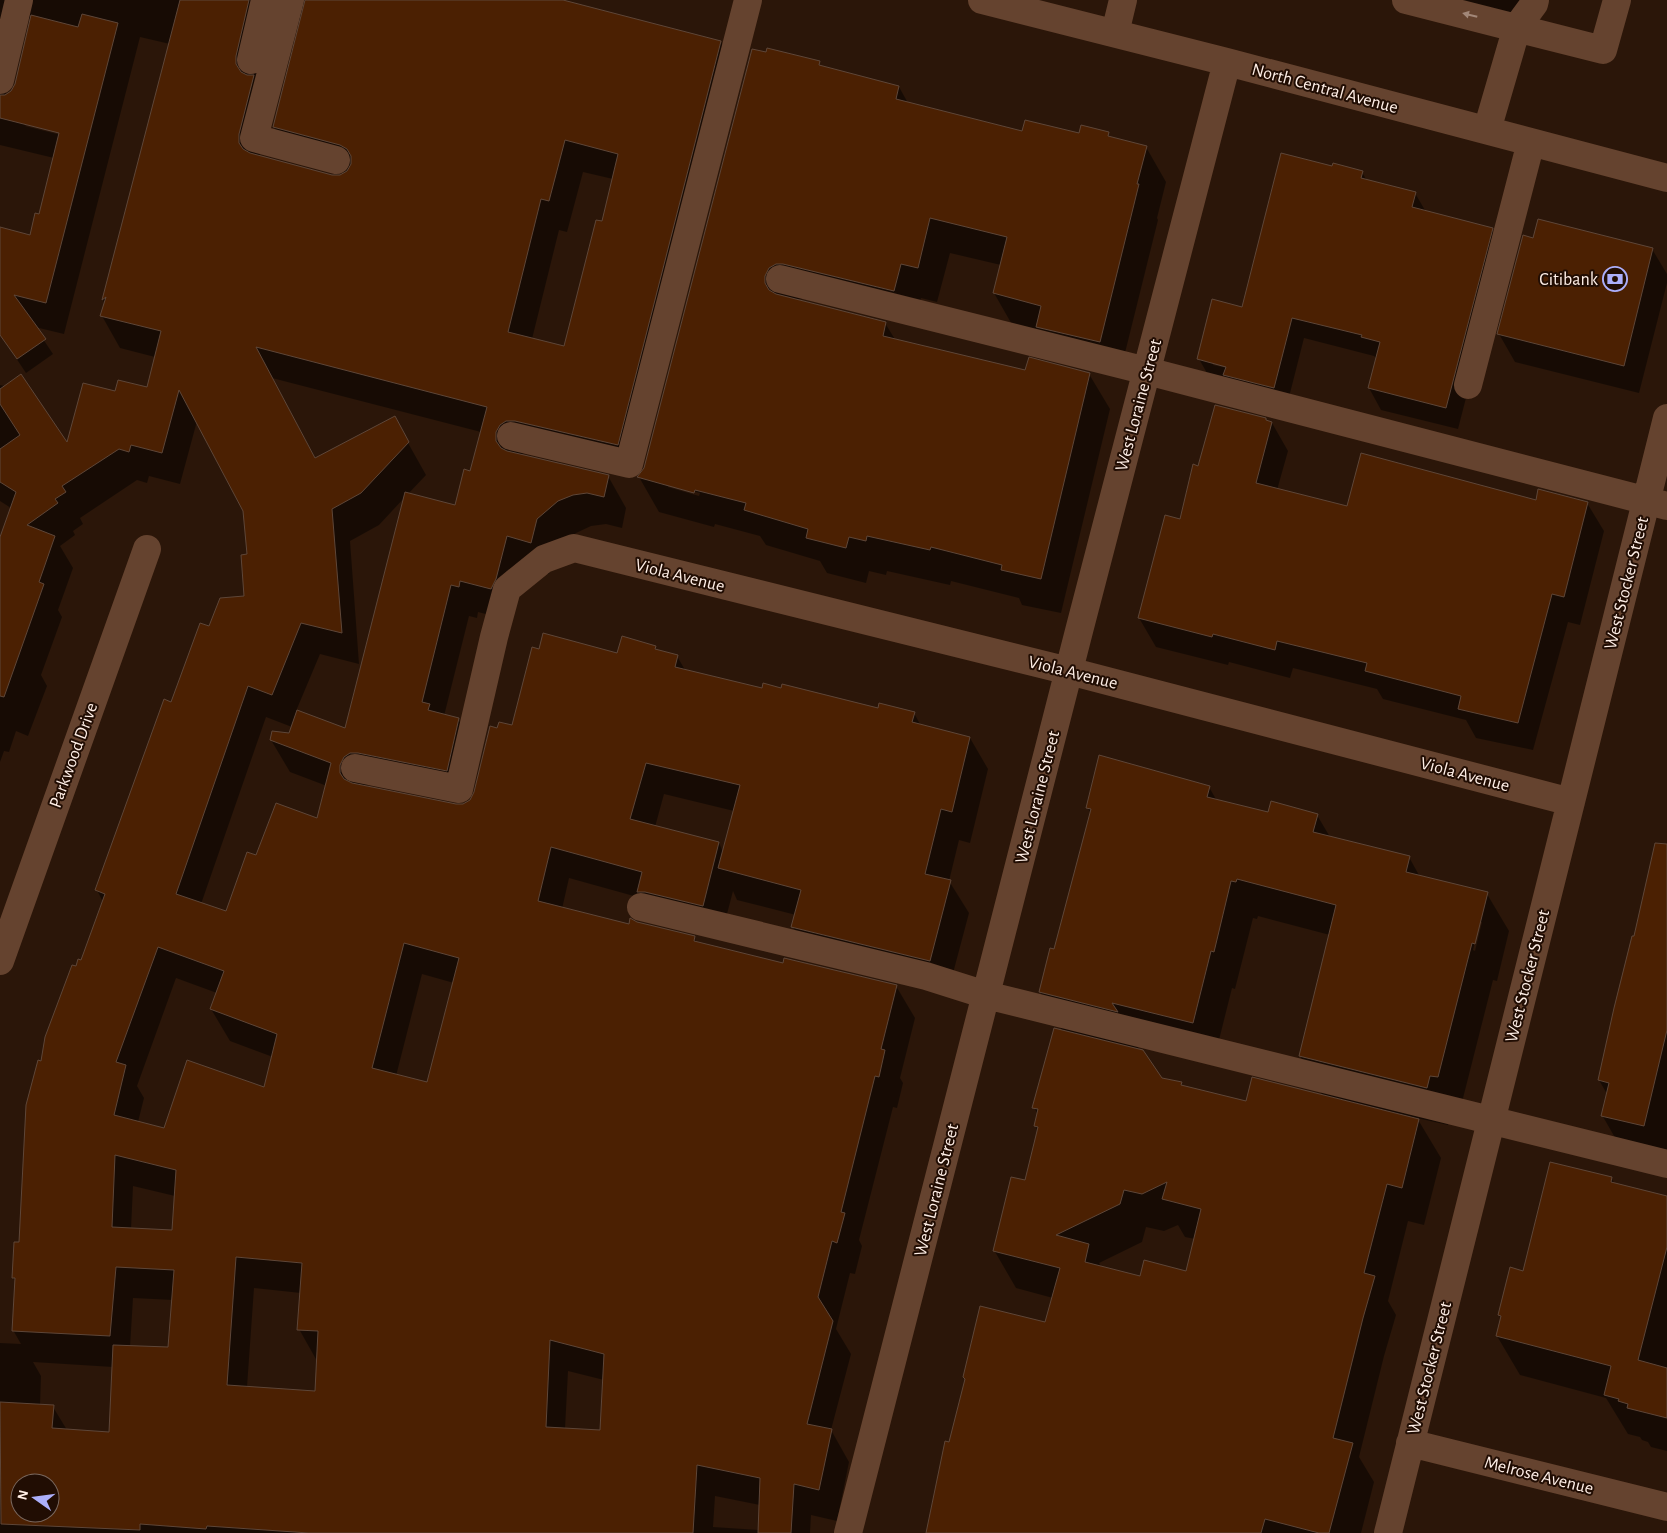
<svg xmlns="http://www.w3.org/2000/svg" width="1667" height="1533" viewBox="0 0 1667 1533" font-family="'Alegreya Sans',sans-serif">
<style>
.shadow{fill:#0007;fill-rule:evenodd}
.building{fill:#4b2002;stroke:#5e4638;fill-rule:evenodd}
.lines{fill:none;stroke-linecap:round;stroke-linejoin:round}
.minor{stroke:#65432f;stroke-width:28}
.oneway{fill:#a28778}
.labels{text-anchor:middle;stroke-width:4;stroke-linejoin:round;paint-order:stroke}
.street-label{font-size:18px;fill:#feeee6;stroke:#210d03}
.poi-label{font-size:18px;fill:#feeee6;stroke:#210d03;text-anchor:end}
</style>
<rect width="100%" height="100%" fill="#2b1609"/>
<!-- shadow -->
<path class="shadow" d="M0 0H559L721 42 739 74 636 476 534 452 525 453 520 455 608 476 626 508 622 528 606 524 591 526 576 533 555 551 549 574 525 568 509 620 478 612 477 618 469 616 444 716 458 719 477 751 465 802 376 784 368 785 364 787 456 806 464 805 471 801 498 729 512 727 618 654 655 647 658 651 677 656 685 670 762 690 879 710 914 713 921 726 970 738 988 769 970 843 959 840 949 881 969 913 948 992 811 959 793 927 796 915 737 900 733 891 721 937 641 898 569 878 562 909 629 926 637 923 694 937 697 943 783 964 896 986 915 1018 900 1078 903 1083 897 1108 893 1107 859 1240 862 1246 855 1274 850 1273 836 1329 851 1354 831 1430 849 1462 837 1521 811 1515 810 1533H0V1343L21 1344 13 1330 16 1282 13 1278 20 1243 42 1062 76 968 82 962 103 902 97 890 172 703 210 628 245 597 249 555 244 511 197 421 180 484 149 476 147 483 137 480 80 518 83 524 73 531 75 535 60 546 73 568 58 610 62 617 41 675 47 686 28 736 16 731 9 752 4 751 0 762V541L11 508 0 501V385L33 393 68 445 116 392 147 389 155 357 120 348 102 316 105 304 103 300 170 44 140 37 64 334 35 327 53 354 26 373 0 334V229L31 236 40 215 54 158 0 145ZM32 17 16 85 13 91 5 96 21 29 26 21ZM303 17 274 127 293 158 346 173 341 176H332L259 157 296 22ZM27 124 66 133 65 136 25 126ZM583 172 613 179 602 222 565 347 532 339 559 230 567 232ZM272 378 481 432 470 472 456 506 408 494 426 475 394 418 316 459ZM405 497 346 730 296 711 320 654 359 664 350 541 379 525ZM266 717 292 727 290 734 271 740 290 772 327 786 318 820 257 857 226 913 201 904ZM664 794 734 811 723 852 719 843 655 827ZM422 974 454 983 428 1084 396 1076ZM176 978 217 993 211 1009 230 1041 273 1057 264 1089 165 1129 138 1122 144 1098 137 1086ZM133 1186 175 1196 173 1231 131 1229ZM254 1288 301 1293 299 1329 317 1361 316 1392 247 1387ZM133 1298 173 1300 169 1348 130 1347ZM33 1362 113 1367 110 1433 67 1430 53 1407 40 1406 41 1376ZM568 1371 604 1380 601 1431 565 1429ZM20 1483H50V1513H20ZM715 1496 760 1505 759 1530 713 1527Z
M1430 0H1538L1519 22Z
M819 62 821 67 899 87 908 103 1023 133 1080 135 1108 133 1110 137 1146 147 1166 182 1157 218 1158 220 1119 377 1014 328 994 293 1001 265 950 253 937 302 921 298 914 326 804 299H793L885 323 896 341 1026 372 1089 374 1110 409 1061 613 1022 605 1019 598 951 581 950 585 887 571 886 575 869 571 866 583 827 573 820 561 766 545 760 536 715 524 714 527 659 512 639 477 645 468ZM668 484 700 493 699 496 668 487Z
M1333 167 1362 172 1367 181 1415 193 1426 212 1492 229 1504 250 1458 429 1381 410 1369 388 1377 359 1374 356 1304 338 1286 409 1211 380 1199 359 1243 308ZM1213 362 1232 367V369L1213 365Z
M1534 240 1652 249 1667 274V283L1639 393 1515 362 1499 334Z
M1267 421 1272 423 1288 451 1277 490 1348 507 1536 501 1587 503 1604 531 1580 625 1568 622 1533 750 1476 738 1466 720 1383 699 1377 689 1293 668 1290 678 1229 662 1228 665 1156 647 1139 618 1181 520 1199 467Z
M1209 787 1217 801 1269 813 1317 815 1330 837 1409 857 1420 877 1487 894 1509 931 1497 981 1493 980 1459 1114 1451 1112 1448 1125 1417 1118 1441 1158 1424 1225 1408 1221 1388 1301 1396 1315 1384 1356 1359 1457 1374 1482 1361 1533H927L950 1443 1046 1324 1053 1298 1016 1288 994 1250 1026 1182 1038 1131 1035 1126 1038 1115 1034 1107 1063 1032 1040 992 1055 950 1091 813 1087 807ZM1258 916 1330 935 1300 1056 1323 1096 1246 1102 1183 1086 1181 1083 1161 1079 1133 1040 1214 1060 1232 988 1235 989 1253 918 1257 919ZM1480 922H1482L1475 951 1473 950ZM1178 1225 1185 1237 1195 1239 1187 1273 1140 1277 1102 1268 1099 1263 1142 1242 1146 1227 1164 1231Z
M1667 874V1160L1625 1155 1602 1115 1607 1094 1599 1080Z
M1611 1178 1615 1184 1667 1198V1451L1651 1447 1648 1442 1642 1440 1640 1437 1628 1434 1606 1398 1520 1375 1497 1336 1501 1320 1499 1315 1524 1272Z"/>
<!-- building -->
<path class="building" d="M180 0H249L236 56V64L241 72 247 75H254L239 134V143L243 149 250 153 332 175H340L347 171 351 164V156L347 149 340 145 273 127 305 0H563L721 41 618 445 515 421H506L500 425 496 432V441L501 448 507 451 609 475 604 497 587 493 573 495 558 501 537 519 531 543 507 536 496 579 491 589 460 581 459 587 451 585 422 702 430 704 428 710 459 718 447 771 358 753H350L344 757 340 765V773L344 779 352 783 456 804H463L470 800 474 792 490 726 497 728 499 722 512 725 532 647 539 649 543 633 617 653 622 636 656 646 655 649 678 655 675 667 762 688 763 683 781 688 782 684 878 708 879 703 915 712 912 722 970 737 952 812 941 809 925 874 951 880 930 961 791 927 801 890 718 868 740 785 646 763 630 819 719 842 703 906 645 892H637L642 872 551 847 538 901 629 924 630 918 637 922 695 936 694 941 783 963 784 958 897 985 881 1049 885 1050 879 1077 875 1076 841 1212 845 1213 837 1243 832 1241 818 1297 833 1321 807 1424 832 1429 819 1490 794 1484 791 1533H758L760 1478 697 1465 693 1533H309L207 1526 206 1529 140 1524V1530L1 1524 0 1402 54 1405 52 1428 109 1432 113 1345 168 1347 174 1270 116 1267 110 1336 12 1331 15 1278H12L14 1242H19L26 1105 38 1060 41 1061 45 1037 72 965 76 966 78 959 81 960 105 894 95 890 164 699 171 702 200 623 209 626 220 598 244 596 241 555 247 554 243 511 179 390 162 453 131 445 129 452 119 449 62 486 66 492 55 499 58 503 27 525 55 536 39 582 44 584 4 697 0 696V537L16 492 0 482V449L20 435 0 404V389L21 374 67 442 83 383 115 391 118 380 147 387 161 331 100 316 106 297 102 300ZM565 140 618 154 602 221 596 220 564 346 508 332 541 199 549 201ZM256 347 487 407 470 471 464 469 455 505 405 492 345 728 297 710 289 733 272 731 270 740 331 763 317 818 276 803 256 855 247 852 226 911 176 894 248 686 272 695 301 623 342 633 332 509 361 493 409 442 395 416 315 458ZM404 943 459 958 427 1082 372 1068ZM158 947 224 971 210 1009 277 1034 264 1087 187 1060 164 1128 114 1115 126 1065 116 1062ZM115 1155 176 1170 172 1230 112 1227ZM236 1257 302 1263 297 1330 318 1331 315 1391 227 1385ZM550 1340 604 1354 600 1430 546 1427ZM20 1483H50V1513H20Z
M82 14 118 23 46 303 14 295 46 339 17 359 0 335V227L30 235 35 213 39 214 59 133 0 118V95H5L11 91 15 84 31 15 78 27Z
M767 48 820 61 819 65 899 86 896 99 1022 131 1025 120 1079 133 1081 125 1109 132 1108 136 1147 146 1137 184H1139L1100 342 1036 327 1041 306 993 293 1007 237 930 218 918 268 901 264 894 291 783 264H776L769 268 765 276V283L769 290 776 294 886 322 883 336 1025 370 1029 357 1090 373 1041 579 1001 570 1002 565 931 547 930 550 867 536 866 541 849 537 846 548 806 538 808 529 744 510 746 503 695 490 694 493 637 477 644 468 752 49 766 52Z
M1281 153 1332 166 1333 163 1363 171 1361 178 1416 192 1412 207 1493 228 1446 408 1368 388 1380 342 1361 337 1362 335 1292 318 1274 388 1223 375 1226 367 1197 359 1212 299 1242 307Z
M1538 219 1653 248 1624 366 1497 334 1523 235 1533 238Z
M1215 405 1266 418V420L1272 422 1256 483 1347 506 1361 453 1536 500 1538 489 1588 502 1564 597 1552 594 1518 723 1458 709 1461 696 1365 671 1367 663 1277 641 1275 650 1213 634 1212 637 1138 618 1165 515 1180 519 1193 464 1198 466Z
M1099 755 1210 786 1207 797 1268 812 1271 801 1318 814 1313 832 1410 856 1406 872 1488 892 1475 944 1472 943 1438 1077 1430 1076 1427 1088 1299 1056 1336 905 1237 879 1236 882 1231 881 1214 952 1211 951 1193 1023 1112 1003 1118 1012 1039 992 1050 948 1054 949 1091 809 1086 808Z
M1655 843 1667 844V1030L1644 1126 1601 1116 1609 1083 1598 1080 1614 1008 1632 936H1634Z
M1054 1028 1143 1050 1162 1078 1182 1082 1181 1085 1246 1101 1252 1077 1419 1119 1402 1188 1387 1184 1364 1273 1375 1276 1363 1318 1333 1438 1353 1443 1329 1533H1319L1265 1519 1261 1533H926L945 1441 949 1442 965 1379 963 1377 980 1306 1045 1322 1060 1268 993 1251 1011 1177 1025 1180 1038 1127 1034 1126 1038 1109 1032 1108ZM1167 1182 1162 1199 1201 1209 1186 1271 1144 1260 1140 1276 1085 1262 1089 1244 1056 1235 1120 1204 1124 1190 1142 1194Z
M1550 1162 1612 1177 1611 1182 1667 1196V1247L1638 1360 1667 1368V1418L1627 1408 1628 1404 1618 1401 1619 1399 1604 1395 1611 1366 1496 1336 1501 1316 1498 1315 1510 1267 1523 1271Z"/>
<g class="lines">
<!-- minor -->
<path class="minor" d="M290 0 254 138 336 160
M982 0 1227 62 1667 178
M1406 0 1603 50 1617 0
M1115 33 1123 0
M251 60 265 0
M0 80 19 0
M1487 130 1517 27 1534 4 1535 0
M780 279 1147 371 1667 506
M1468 385 1531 142
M511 436 629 464 748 0
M355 768 459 789 494 637 507 589 544 559 574 548 1069 671 1571 802
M641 907 926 976 986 995 1667 1164
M0 961 147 549
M1410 1443 1667 1507
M848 1533 1079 631 1227 62
M1388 1533 1667 418"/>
</g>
<!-- one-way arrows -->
<defs><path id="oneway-solid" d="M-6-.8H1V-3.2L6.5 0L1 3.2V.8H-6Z" transform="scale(1.25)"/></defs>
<use class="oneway" href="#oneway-solid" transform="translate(1470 15) rotate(-166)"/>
<!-- icons -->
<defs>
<symbol id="bank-ring" viewBox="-11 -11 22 22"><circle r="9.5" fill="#210d03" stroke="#acaffb" stroke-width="1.5"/><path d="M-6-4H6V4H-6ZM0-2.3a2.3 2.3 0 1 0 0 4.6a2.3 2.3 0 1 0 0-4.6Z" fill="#acaffb"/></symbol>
</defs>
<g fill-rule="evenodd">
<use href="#bank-ring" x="1601" y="265" width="28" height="28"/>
</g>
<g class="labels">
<!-- street labels -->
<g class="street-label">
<text transform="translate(1325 88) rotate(15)" y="6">North Central Avenue</text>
<text transform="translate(1138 405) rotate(-75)" y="6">West Loraine Street</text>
<text transform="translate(680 575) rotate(14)" y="6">Viola Avenue</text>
<text transform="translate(1626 583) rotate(-76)" y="6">West Stocker Street</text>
<text transform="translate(1073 672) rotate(14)" y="6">Viola Avenue</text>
<text transform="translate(73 755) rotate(-70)" y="6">Parkwood Drive</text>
<text transform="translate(1465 774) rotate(15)" y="6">Viola Avenue</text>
<text transform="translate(1037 797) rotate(-76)" y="6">West Loraine Street</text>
<text transform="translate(1527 976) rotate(-76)" y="6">West Stocker Street</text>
<text transform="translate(936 1190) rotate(-76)" y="6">West Loraine Street</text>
<text transform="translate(1429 1368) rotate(-76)" y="6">West Stocker Street</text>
<text transform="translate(1539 1475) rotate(14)" y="6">Melrose Avenue</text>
</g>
<!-- poi labels -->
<g class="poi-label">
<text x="1598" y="285">Citibank</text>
</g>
</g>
<!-- north arrow -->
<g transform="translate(35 1498) rotate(284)"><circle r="24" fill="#210d03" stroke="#79675e"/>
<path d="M0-4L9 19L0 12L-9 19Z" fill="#acaffb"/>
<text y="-8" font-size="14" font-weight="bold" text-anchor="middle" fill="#feeee6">N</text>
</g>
</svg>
